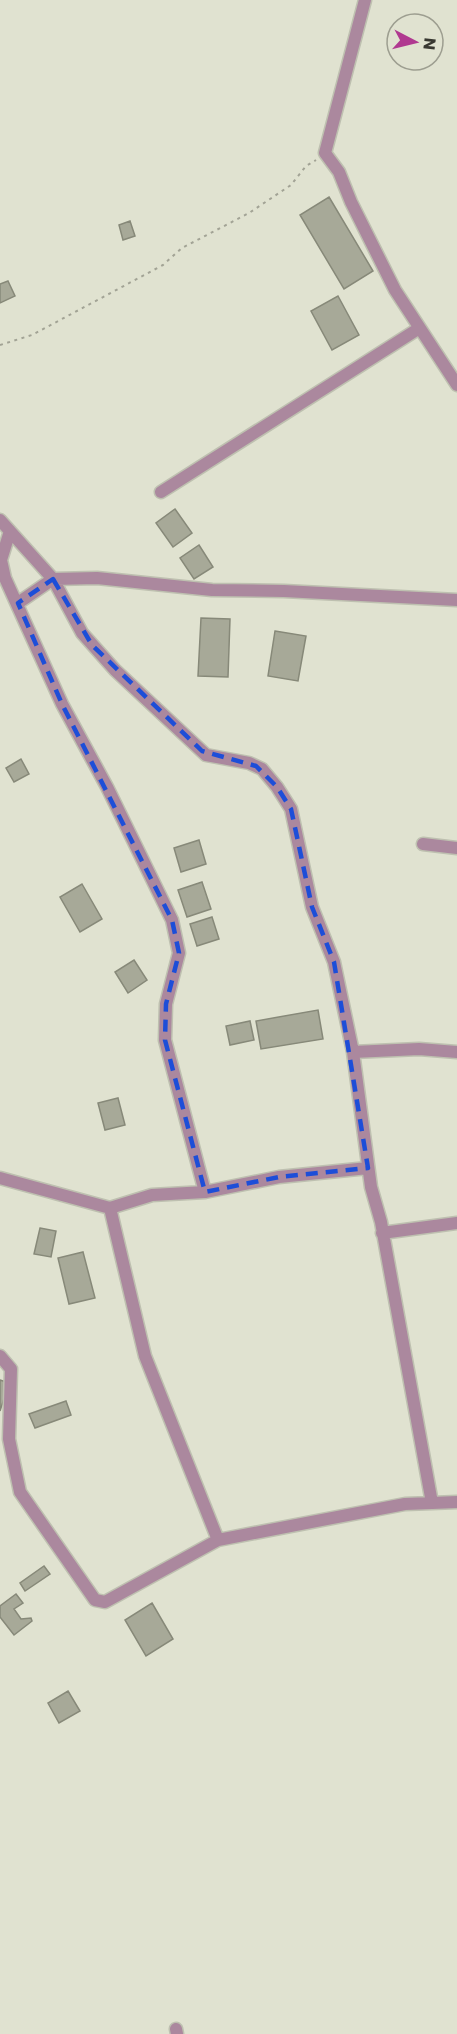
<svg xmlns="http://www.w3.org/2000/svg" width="457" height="2034" viewBox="0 0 457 2034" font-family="Poppins,sans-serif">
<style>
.building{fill:#a7a998;stroke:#878979;stroke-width:1.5}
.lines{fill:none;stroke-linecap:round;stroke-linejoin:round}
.street-casing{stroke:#bec0b0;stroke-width:15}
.path{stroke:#a2a395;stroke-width:2;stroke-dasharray:3 4.5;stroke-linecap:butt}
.street{stroke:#ab889e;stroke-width:12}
.marked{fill:none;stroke:#1d4ed8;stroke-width:4.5;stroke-dasharray:12 8;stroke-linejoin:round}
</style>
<rect width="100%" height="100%" fill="#e0e2d0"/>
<!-- building -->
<path class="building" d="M329 197 373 271 344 289 300 215Z
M130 221 135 236 123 240 119 225Z
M8 281 15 296 0 303V284Z
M338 296 359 335 332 350 311 311Z
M175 509 192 533 173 547 156 523Z
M199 545 213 567 194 579 180 558Z
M201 618 230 619 228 677 198 676Z
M275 631 306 636 298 681 268 676Z
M21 759 29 774 14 782 6 768Z
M199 840 206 864 181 872 174 848Z
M202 882 211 909 187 917 178 890Z
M82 884 102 919 80 932 60 897Z
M212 917 219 939 197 946 190 924Z
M134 960 147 980 128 993 115 972Z
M318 1010 323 1039 261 1049 256 1021Z
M250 1021 254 1040 230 1045 226 1026Z
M118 1098 125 1125 105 1130 98 1103Z
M40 1228 56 1231 51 1257 34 1254Z
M83 1252 95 1298 69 1304 58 1258Z
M0 1380 9 1383 0 1411Z
M66 1401 71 1415 35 1428 29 1414Z
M44 1566 50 1574 25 1591 20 1583Z
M16 1594 23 1603 14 1609 21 1619 31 1618 32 1621 14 1635 0 1617V1606Z
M152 1603 173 1639 146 1656 125 1620Z
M68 1691 80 1711 59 1723 48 1703Z"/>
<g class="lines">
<defs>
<path id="street" d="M365 0 325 153 339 172 351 202 395 290 457 385
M161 492 418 329
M0 520 53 579 82 633 115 670 206 755 249 763 262 769 277 787 291 809 312 907 334 962 353 1052 371 1187 381 1222 432 1503 457 1502
M10 531 1 560 5 578 62 704 107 787 172 920 179 953 166 1004 165 1040 205 1192
M18 603 53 579 97 578 212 590 284 591 457 600
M423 844 457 848
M353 1052 419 1049 457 1052
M0 1178 110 1208 152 1195 205 1192 279 1177 368 1168
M110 1208 145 1356 218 1540
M382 1233 457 1223
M0 1356 11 1369 9 1439 20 1492 95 1600 105 1602 218 1540 405 1504 432 1503
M176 2029 177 2034"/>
</defs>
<!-- street casing -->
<use href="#street" class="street-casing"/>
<!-- path -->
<path class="path" d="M0 345 32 335 163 265 182 248 249 213 291 185 306 166 316 160"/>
<!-- street -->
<use href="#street" class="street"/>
</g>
<!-- marked area -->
<path class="marked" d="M53 579 92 645 202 751 256 766 277 787 291 809 312 907 334 962 368 1168 279 1177 205 1192 165 1040 166 1004 179 953 172 920 62 704 18 603Z"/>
<!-- north arrow -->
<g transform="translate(415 42) rotate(97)"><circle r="28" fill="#e0e2d0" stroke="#9d9e90" stroke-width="1.5"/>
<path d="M0-4.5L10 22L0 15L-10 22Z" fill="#b03990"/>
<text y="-9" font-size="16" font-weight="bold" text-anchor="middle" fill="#383831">N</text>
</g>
</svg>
